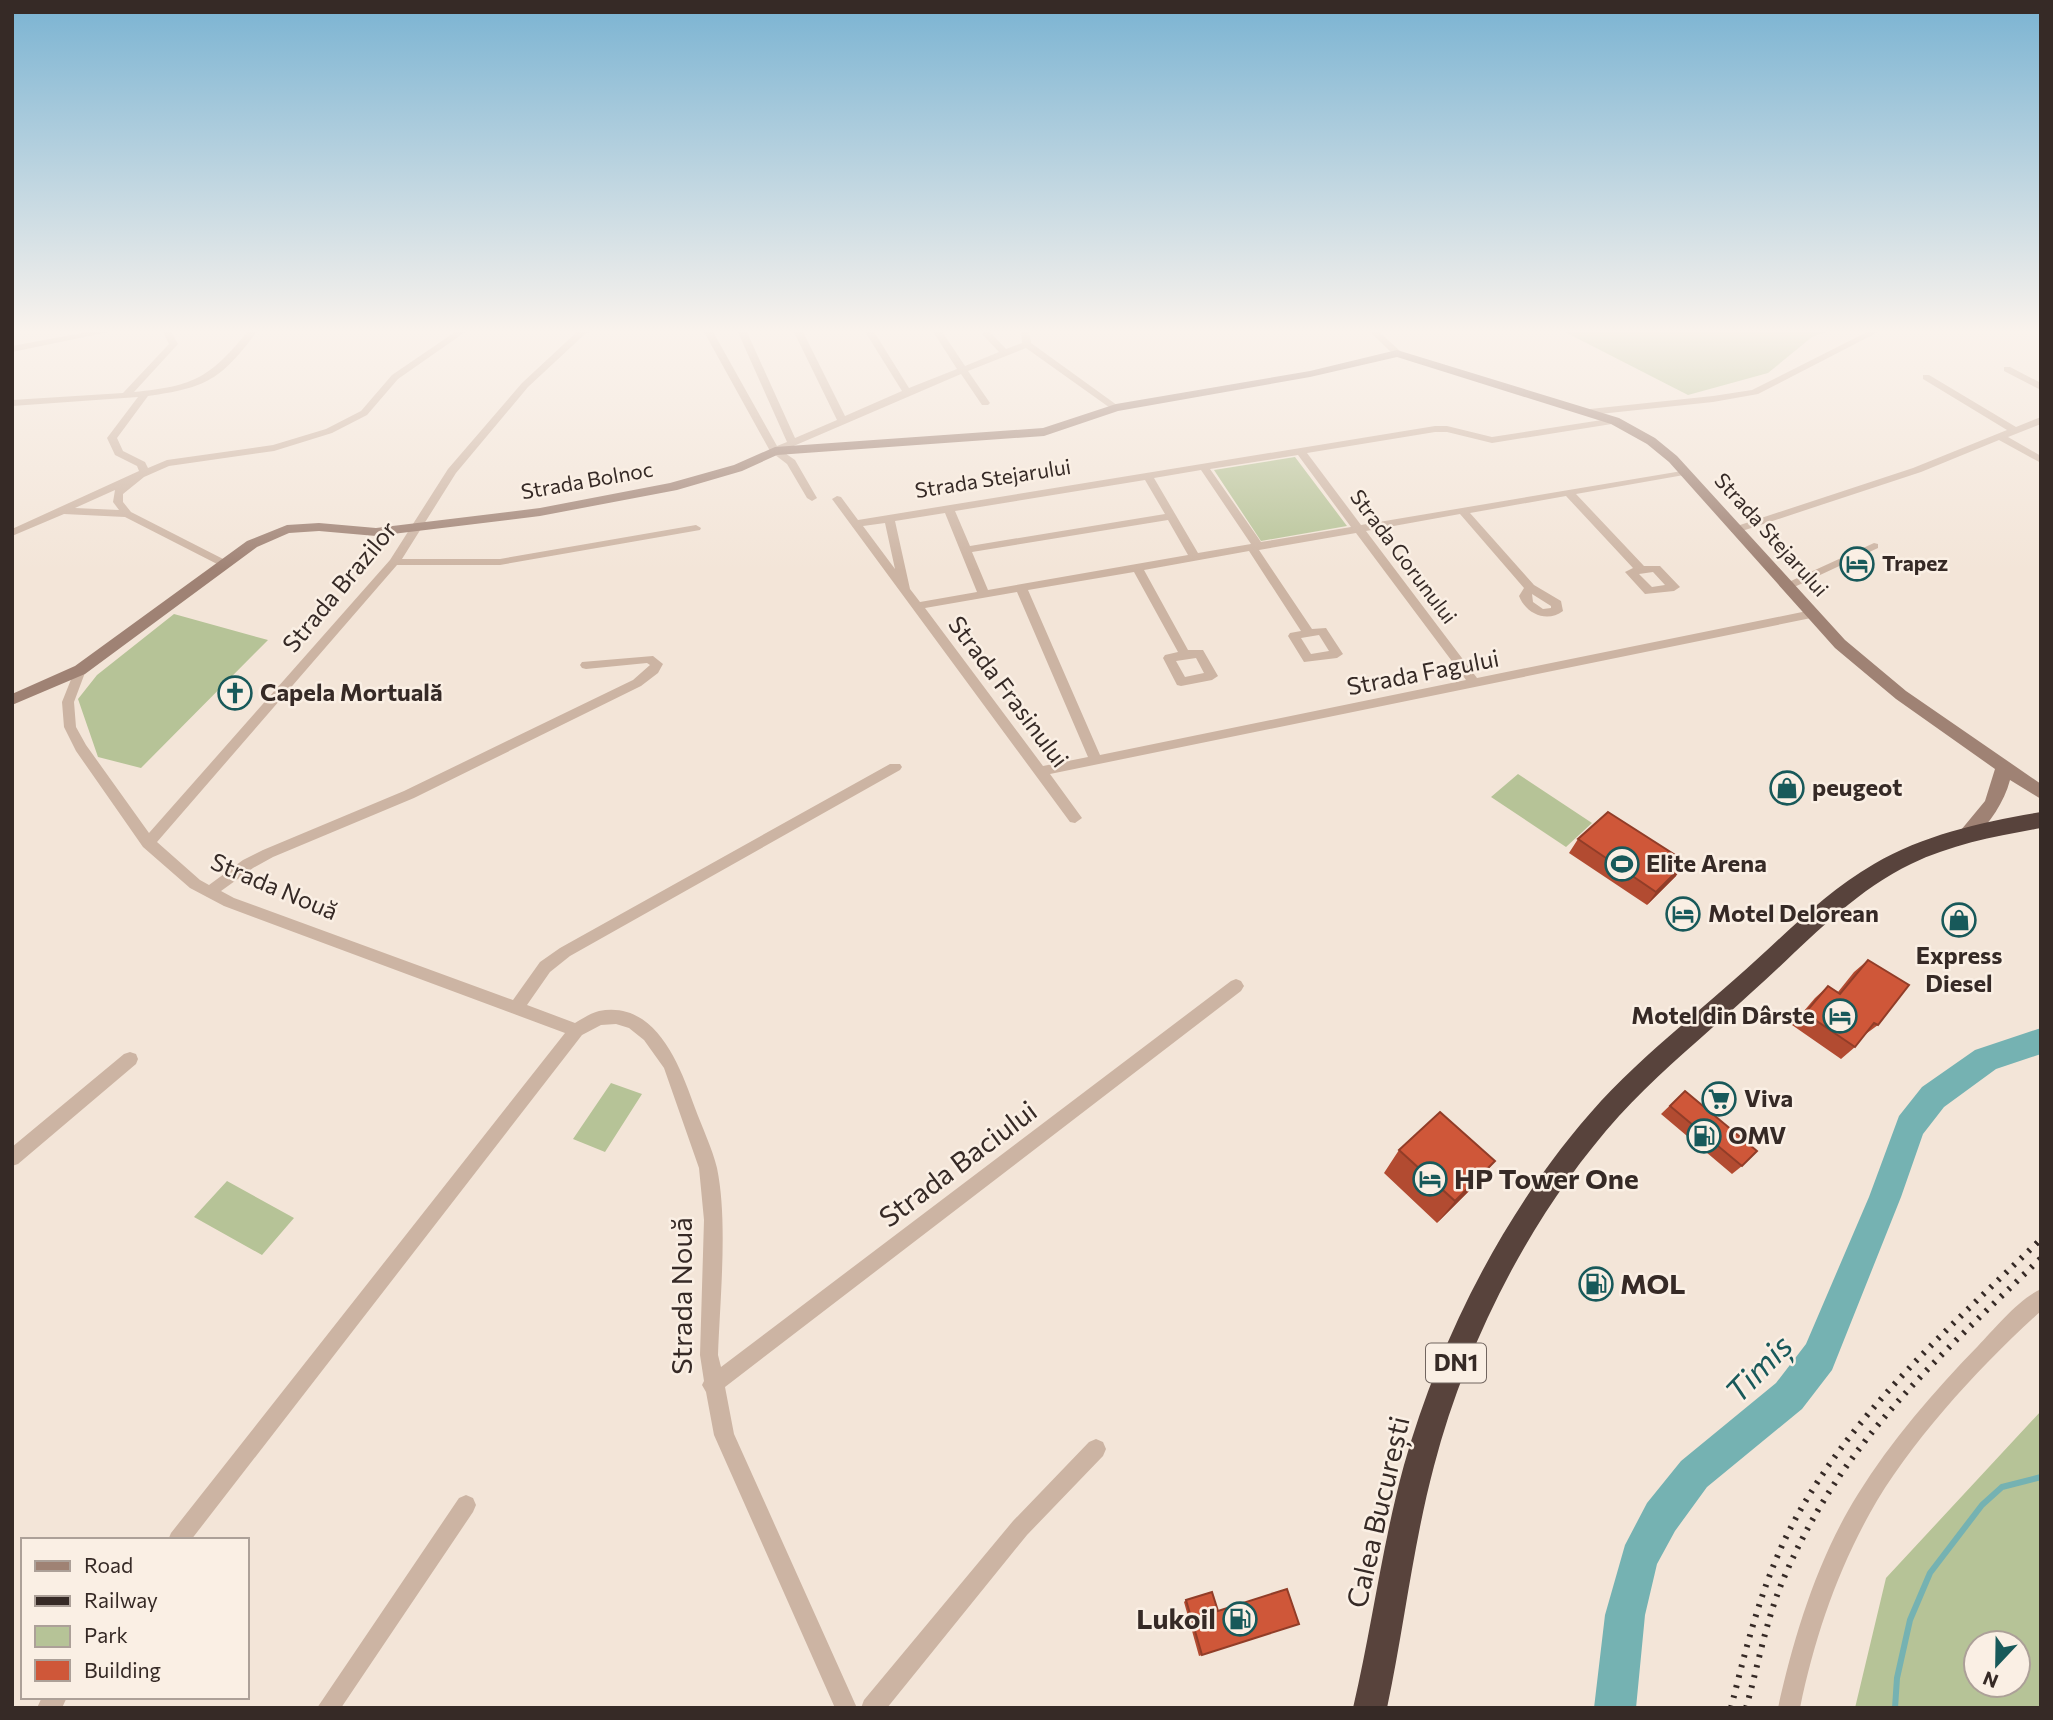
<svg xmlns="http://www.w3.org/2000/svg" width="2053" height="1720" viewBox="0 0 2053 1720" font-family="Commissioner,sans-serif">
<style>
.green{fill:#b6c397;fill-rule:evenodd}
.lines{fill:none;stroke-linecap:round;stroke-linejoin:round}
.stream{stroke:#75b2b2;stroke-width:6}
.river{fill:#75b2b2;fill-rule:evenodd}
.street{fill:#ccb4a3;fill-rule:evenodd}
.secondary{fill:#9f8274;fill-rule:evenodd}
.highway{fill:#58433c;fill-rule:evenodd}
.rail-far1{stroke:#362a26;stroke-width:5;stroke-dasharray:2 6;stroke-linecap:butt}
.rail{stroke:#362a26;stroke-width:6;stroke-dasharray:2.5 8;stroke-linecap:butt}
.wall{fill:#b24b31}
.shaded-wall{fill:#913d28}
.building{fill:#cf5739;stroke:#913d28;stroke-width:2}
.labels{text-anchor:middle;stroke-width:5;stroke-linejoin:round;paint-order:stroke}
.far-street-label{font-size:21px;fill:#362a26;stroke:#faefe4}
.far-poi-label{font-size:21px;font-weight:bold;fill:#362a26;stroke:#faefe4;text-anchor:start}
.shield{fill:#faefe4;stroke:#71655f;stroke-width:2}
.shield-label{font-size:23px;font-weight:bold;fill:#362a26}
.street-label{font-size:24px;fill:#362a26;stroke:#faefe4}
.poi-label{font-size:24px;font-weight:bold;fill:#362a26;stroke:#faefe4;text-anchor:start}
.near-street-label{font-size:28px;fill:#362a26;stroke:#faefe4}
.near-poi-label{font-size:28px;font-weight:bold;fill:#362a26;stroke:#faefe4;text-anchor:start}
.near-water-label{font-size:32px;font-style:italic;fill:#18595a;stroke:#faefe4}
</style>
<rect width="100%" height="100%" fill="#f3e5d8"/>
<!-- green -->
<path class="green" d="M1561 330H1831L1812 337 1768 373 1688 395Z
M1295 457 1347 526 1261 541 1214 470Z
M174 614 268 640 141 768 98 757 78 699 97 675Z
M1518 774 1592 823 1566 847 1491 797Z
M611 1083 642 1094 605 1152 573 1139Z
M227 1181 294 1218 262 1255 194 1217Z
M2041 1411V1708H1855L1886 1578ZM1976 1643H2018V1685H1976Z"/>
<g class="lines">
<!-- stream -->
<path class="stream" d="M1895 1708 1897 1678 1910 1620 1930 1573 1982 1505 2002 1487 2041 1477"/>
<!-- river -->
<path class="river" d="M2041 1028V1054L1996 1069 1944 1107 1923 1134 1901 1197 1832 1370 1802 1409 1707 1487 1675 1531 1657 1564 1645 1615 1636 1708H1594L1605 1615 1625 1545 1647 1503 1681 1461 1776 1383 1806 1344 1869 1197 1899 1116 1922 1087 1975 1050Z"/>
<!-- street -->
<path class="street" d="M98 330H118L12 352V346Z
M162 330H170L178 344 134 392C196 386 210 377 249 330H258C221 379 209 387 148 396L117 438 123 451 145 462 148 468 167 460 273 445 326 429 361 411 392 375 458 330H468L398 379 367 415 332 433 274 451 169 466 144 477 123 494V502L131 512 229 562V566H221L125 517 64 514 12 536V529L139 471 137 466 115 455 107 438 138 397 12 406V400L123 393 169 344ZM115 490 113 502 119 510 75 508Z
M579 330H596L585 334 528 387 456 473 402 559H500L696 525 701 528 700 530 500 565H397L157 842 200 880 209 885 243 860 263 850 404 791 633 680 650 665 647 663 586 669 582 668 580 665 582 662 653 656 663 664 658 673 641 686 414 798 273 857 253 868 221 891 234 898 513 1000 540 962 560 948 890 764H900L902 767 900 770 570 956 550 972 527 1005 575 1023C582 1019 591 1013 599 1011 656 1000 680 1066 695 1108 702 1127 712 1148 717 1168 728 1221 720 1299 718 1355L721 1367 1231 981 1236 979 1241 981 1244 986 1241 991 725 1387 734 1434 857 1708H835L714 1435 706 1392 702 1385 704 1381 700 1355 704 1220 699 1168 664 1068 644 1040 629 1028 616 1024 601 1025 582 1035 191 1540H168L171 1533 565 1033 224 906 190 888 143 847 76 751 64 727 62 702 76 667H84L86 670 74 702 76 727 86 745 149 833 390 560 448 469 522 383Z
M703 330H712L777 446 787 442 737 330H746L795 438 837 420 793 330H802L845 416 902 391 864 330H873L909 388 957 369 932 330H941L965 366 999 352 983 335V331H989L1006 349 1022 343 1021 330H1029L1031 343 1121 408 1113 410 1026 348 968 371 990 403 988 405H982L961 374 782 451 795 460 817 498 812 501 807 498 787 464 770 451Z
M1368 330H1377L1400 351V355H1394Z
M1871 330H1882L1758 394 1713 402 1590 415 1585 412 1590 409 1713 396 1752 390Z
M2004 367H2010L2041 383V390L2004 371Z
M1923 375H1929L2016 427 2041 417V424L2008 437 2041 456V463L1999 440 1921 472 1739 532H1731V528L1913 468 2007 430 1923 379Z
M1615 418 1618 419V423L1492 443 1447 432H1435L1307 453 1361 525 1688 470 1689 472 1684 475 1576 494 1644 566H1660L1680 587 1674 591 1645 594 1625 572 1633 568 1566 496 1470 513 1534 585 1561 601 1563 611C1547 623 1526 614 1519 596L1524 588 1460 514 1366 531 1477 678 1812 610 1818 614 1816 617 1050 774 1082 818 1075 823 1070 822 832 499 837 496 841 497 858 520 1435 426H1447L1492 437ZM1298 455 1351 527 1261 542 1210 469ZM1201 470 1251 544 1198 553 1154 478ZM1145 480 1165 514 970 546 955 511ZM945 513 977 592 920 602 910 589 895 521ZM1168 520 1188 555 988 590 972 552ZM885 523 895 569 863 526ZM1356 533 1466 680 1100 755 1028 590 1134 572 1178 652 1165 655 1163 658 1177 685 1181 686 1212 680 1218 676 1203 650H1188L1144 570 1249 551 1301 631 1290 633 1288 636 1304 662 1337 658 1343 654 1326 628 1312 629 1259 550ZM1653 572 1665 585 1652 587 1639 574ZM1017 592 1088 757 1043 766 925 608ZM1532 594 1551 606V608L1543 609 1533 602ZM1319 635 1329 651 1311 654 1301 638ZM1196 658 1204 673 1185 677 1176 661Z
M1874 543 1878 544V548L1790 589 1786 590 1780 586Z
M130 1052 136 1054 138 1059 136 1064 18 1164 12 1166V1147L124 1054Z
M2041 1289V1311C1981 1365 1909 1443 1870 1513 1836 1574 1814 1640 1800 1708H1778C1794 1635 1818 1558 1858 1494 1891 1441 1934 1391 1978 1346 1994 1329 2020 1298 2041 1289Z
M1096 1439 1103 1442 1106 1449 1103 1456 1027 1535 887 1708H861L864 1700 1013 1521 1089 1442Z
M466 1495 473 1498 476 1505 473 1512 341 1708H317L459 1498Z
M42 1697H67L62 1708H37Z"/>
<!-- secondary -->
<path class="secondary" d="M1397 350 1619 418 1655 438 1677 456 1845 640 1906 691 2041 784V799L2010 780C2004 803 1990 822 1973 840H1961L1958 835 1961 830 1985 801 1995 769 1896 699 1835 648 1669 462 1647 444 1611 424 1397 357 1310 377 1118 411 1044 436 777 455 742 471 677 490 540 516 376 536 319 531 289 533 257 547 85 674 12 705V694L75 666 247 541 287 525 319 523 376 528 540 508 670 483 734 465 775 447 1043 428 1116 404 1310 371Z"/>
<!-- highway -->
<path class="highway" d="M2041 812V828C1997 836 1952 844 1911 864 1849 894 1803 947 1752 992 1708 1033 1660 1071 1619 1116 1532 1213 1467 1340 1434 1466 1413 1545 1404 1628 1387 1708H1353C1372 1627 1382 1545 1404 1465 1441 1334 1509 1202 1601 1101 1642 1057 1690 1019 1735 979 1780 940 1822 894 1874 864 1925 834 1983 822 2041 812Z"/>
<!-- rail-far1 -->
<path class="rail-far1" d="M2036 1244 2041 1239"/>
<!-- rail -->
<path class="rail" d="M1731 1708C1746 1648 1761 1587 1789 1531 1848 1416 1946 1331 2038 1242
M1746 1708C1758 1666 1766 1620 1783 1580 1841 1442 1937 1359 2041 1258"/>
</g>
<!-- wall -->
<path class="wall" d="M1578 839 1676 876 1647 905 1569 853Z
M1868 960 1878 1025 1863 1036 1855 1047 1841 1059 1792 1025 1815 998 1828 986 1838 992 1854 972Z
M1685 1091 1742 1166 1732 1174 1661 1114Z
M1399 1150 1476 1184 1437 1223 1384 1173Z
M1186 1600 1218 1611 1299 1624 1199 1656 1184 1602Z"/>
<!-- shaded-wall -->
<path class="shaded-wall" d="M1686 862 1676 876 1647 905 1656 892Z
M1495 1161 1476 1184 1437 1223 1455 1201Z"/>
<!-- building -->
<path class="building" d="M1608 812 1686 862 1656 892 1578 839Z
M1868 960 1909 985 1878 1025 1874 1023 1855 1047 1805 1013 1828 986 1840 994Z
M1685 1091 1757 1151 1742 1166 1670 1106Z
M1440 1112 1495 1161 1455 1201 1399 1150Z
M1287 1589 1299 1624 1202 1655 1186 1600 1212 1592 1218 1611Z"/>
<!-- sky -->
<linearGradient id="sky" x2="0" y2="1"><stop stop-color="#7ab3d2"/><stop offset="0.58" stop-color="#faf3ed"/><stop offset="1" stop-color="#faf3ed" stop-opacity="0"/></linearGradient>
<rect width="2053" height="571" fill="url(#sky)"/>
<!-- icons -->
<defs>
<symbol id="hotel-ring" viewBox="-11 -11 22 22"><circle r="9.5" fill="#faefe4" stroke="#18595a" stroke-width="1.5"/><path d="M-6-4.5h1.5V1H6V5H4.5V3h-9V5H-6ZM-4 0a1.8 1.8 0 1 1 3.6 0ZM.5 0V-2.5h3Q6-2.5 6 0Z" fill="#18595a"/></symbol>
<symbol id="church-ring" viewBox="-11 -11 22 22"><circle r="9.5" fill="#faefe4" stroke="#18595a" stroke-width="1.5"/><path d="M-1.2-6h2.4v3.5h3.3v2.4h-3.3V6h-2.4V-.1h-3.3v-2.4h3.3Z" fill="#18595a"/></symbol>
<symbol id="shop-ring" viewBox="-11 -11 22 22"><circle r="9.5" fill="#faefe4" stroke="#18595a" stroke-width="1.5"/><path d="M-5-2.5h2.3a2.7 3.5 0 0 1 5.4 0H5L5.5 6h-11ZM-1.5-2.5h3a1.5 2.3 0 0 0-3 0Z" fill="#18595a"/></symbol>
<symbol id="stadium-ring" viewBox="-11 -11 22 22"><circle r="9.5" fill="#faefe4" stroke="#18595a" stroke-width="1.5"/><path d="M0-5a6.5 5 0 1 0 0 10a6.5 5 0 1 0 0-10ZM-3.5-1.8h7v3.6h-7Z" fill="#18595a"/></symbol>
<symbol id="supermarket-ring" viewBox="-11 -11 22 22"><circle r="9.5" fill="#faefe4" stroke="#18595a" stroke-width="1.5"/><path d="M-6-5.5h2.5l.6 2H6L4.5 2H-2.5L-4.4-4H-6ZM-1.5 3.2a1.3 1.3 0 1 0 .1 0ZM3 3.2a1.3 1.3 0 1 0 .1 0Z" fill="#18595a"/></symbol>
<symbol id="fuel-ring" viewBox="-11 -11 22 22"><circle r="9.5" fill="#faefe4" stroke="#18595a" stroke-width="1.5"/><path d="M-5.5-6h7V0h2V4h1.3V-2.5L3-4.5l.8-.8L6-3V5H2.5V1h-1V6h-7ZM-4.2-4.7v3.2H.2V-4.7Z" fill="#18595a"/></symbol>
</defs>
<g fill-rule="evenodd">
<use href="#hotel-ring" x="1838" y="545" width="38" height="38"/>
<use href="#church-ring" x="216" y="674" width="38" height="38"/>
<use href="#shop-ring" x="1768" y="769" width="38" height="38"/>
<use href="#stadium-ring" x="1603" y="845" width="38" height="38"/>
<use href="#hotel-ring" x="1664" y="895" width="38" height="38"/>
<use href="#shop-ring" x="1940" y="901" width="38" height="38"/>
<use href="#hotel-ring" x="1821" y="997" width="38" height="38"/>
<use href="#supermarket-ring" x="1700" y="1080" width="38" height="38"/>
<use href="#fuel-ring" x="1685" y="1117" width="38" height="38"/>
<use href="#hotel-ring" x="1411" y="1160" width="38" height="38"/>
<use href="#fuel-ring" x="1577" y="1265" width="38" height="38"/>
<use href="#fuel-ring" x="1221" y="1600" width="38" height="38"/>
</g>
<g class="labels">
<!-- far-street labels -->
<g class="far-street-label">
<text transform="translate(993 479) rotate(-9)" y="7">Strada Stejarului</text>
<text transform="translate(587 481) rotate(-10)" y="7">Strada Bolnoc</text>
<text transform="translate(1771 535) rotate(48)" y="7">Strada Stejarului</text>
<text transform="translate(1403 557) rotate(53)" y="7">Strada Gorunului</text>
</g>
<!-- far-poi labels -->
<g class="far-poi-label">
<text x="1882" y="571">Trapez</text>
</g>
<!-- shield labels -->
<rect class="shield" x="1426" y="1343.5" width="60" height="39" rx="5"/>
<g class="shield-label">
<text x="1456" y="1371">DN1</text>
</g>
<!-- street labels -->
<g class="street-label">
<text transform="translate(340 587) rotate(-50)" y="8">Strada Brazilor</text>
<text transform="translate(1423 673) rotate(-11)" y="8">Strada Fagului</text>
<text transform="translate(1008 692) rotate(53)" y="8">Strada Frasinului</text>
<text transform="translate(274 887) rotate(23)" y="8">Strada Nouă</text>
</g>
<!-- poi labels -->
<g class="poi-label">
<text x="260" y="701">Capela Mortuală</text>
<text x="1812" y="796">peugeot</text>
<text x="1646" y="872">Elite Arena</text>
<text x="1708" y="922">Motel Delorean</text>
<text x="1959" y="964" text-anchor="middle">Express<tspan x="1959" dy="28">Diesel</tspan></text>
<text x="1815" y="1024" text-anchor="end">Motel din Dârste</text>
<text x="1744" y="1107">Viva</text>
<text x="1728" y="1144">OMV</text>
</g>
<!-- near-street labels -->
<g class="near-street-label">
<text transform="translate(958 1164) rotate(-37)" y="10">Strada Baciului</text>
<text transform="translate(682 1296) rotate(-90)" y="10">Strada Nouă</text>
<text transform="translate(1378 1512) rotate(-77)" y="10">Calea București</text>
</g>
<!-- near-poi labels -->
<g class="near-poi-label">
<text x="1454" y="1189">HP Tower One</text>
<text x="1620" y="1294">MOL</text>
<text x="1216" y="1629" text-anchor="end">Lukoil</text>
</g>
<!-- near-water labels -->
<g class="near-water-label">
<text transform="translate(1759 1369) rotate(-46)" y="11">Timiș</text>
</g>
</g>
<!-- border -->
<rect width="2053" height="1720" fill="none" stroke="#362a26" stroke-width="28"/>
<!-- legend -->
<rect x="21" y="1538" width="228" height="161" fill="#faefe4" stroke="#aca098" stroke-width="2"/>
<rect x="35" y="1561" width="35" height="10" fill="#9f8274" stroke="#aca098" stroke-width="2"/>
<text x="84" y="1573" font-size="21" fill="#362a26">Road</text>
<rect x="35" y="1596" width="35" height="10" fill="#362a26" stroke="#aca098" stroke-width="2"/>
<text x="84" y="1608" font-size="21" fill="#362a26">Railway</text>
<rect x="35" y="1626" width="35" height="21" fill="#b6c397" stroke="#aca098" stroke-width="2"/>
<text x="84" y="1643" font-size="21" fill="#362a26">Park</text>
<rect x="35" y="1660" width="35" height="21" fill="#cf5739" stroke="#aca098" stroke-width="2"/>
<text x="84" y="1678" font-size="21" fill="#362a26">Building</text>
<!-- north arrow -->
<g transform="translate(1997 1664) rotate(202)"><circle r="33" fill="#faefe4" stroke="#aca098" stroke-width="2"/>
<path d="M0-5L12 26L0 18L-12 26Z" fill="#18595a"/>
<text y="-10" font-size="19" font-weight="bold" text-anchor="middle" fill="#362a26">N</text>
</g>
</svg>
